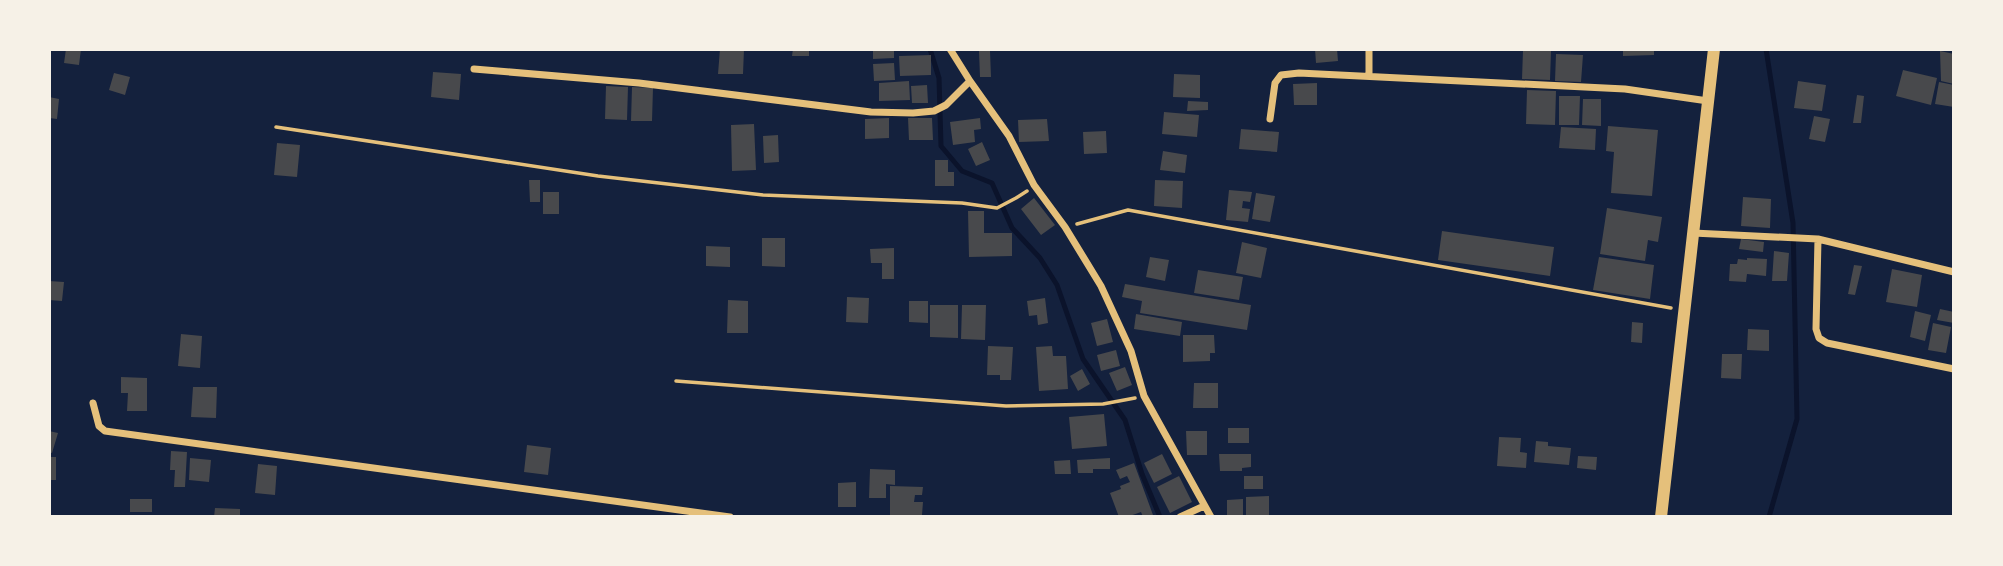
<svg xmlns="http://www.w3.org/2000/svg" width="2003" height="566" viewBox="0 0 2003 566" font-family="Helvetica,sans-serif">
<style>
.lines{fill:none;stroke-linecap:round;stroke-linejoin:round}
.stream{stroke:#0b132b;stroke-width:5}
.building{fill:#48494c}
.path{stroke:#e5c07b;stroke-width:3.5}
.minor{stroke:#e5c07b;stroke-width:7}
.primary{stroke:#e5c07b;stroke-width:12}
</style>
<rect width="100%" height="100%" fill="#14213d"/>
<g class="lines">
<!-- stream -->
<path class="stream" d="M930 49 939 78 941 146 962 171 992 183 1012 228 1040 258 1057 285 1083 359 1125 420 1142 474 1160 517
M1766 49 1793 223 1797 419 1769 517"/>
</g>
<!-- building -->
<path class="building" d="M66 49H81L79 65 64 63Z
M720 49H744L743 74H718Z
M793 49H809V56H792Z
M873 49H894V58L873 59Z
M1315 49H1337L1338 61 1316 63Z
M1623 49H1654V55L1623 56Z
M1523 50 1551 51 1550 80 1522 79Z
M979 51H990L991 77H980Z
M1940 51 1954 54V84L1941 81Z
M1556 54 1583 55 1581 82 1555 81Z
M931 55V75L900 76 899 56Z
M894 63 895 80 874 81 873 64Z
M1903 70 1937 78 1931 105 1896 96Z
M433 72 461 74 459 100 431 97Z
M114 73 130 77 125 95 109 90Z
M1174 74 1200 75V98L1173 97Z
M909 81 910 100 879 101V83Z
M1798 81 1826 85 1822 111 1794 108Z
M1939 82 1954 85V107L1935 104Z
M1317 83V105H1294L1293 84Z
M927 85 928 103H912L911 86Z
M606 86 628 87 627 120 605 119Z
M632 87 653 88 652 121H631Z
M1527 90 1556 91 1555 125 1526 124Z
M1857 95 1864 96 1861 123H1853Z
M1559 96H1580L1579 125H1559Z
M49 97 59 99 57 119 49 118Z
M1583 99H1601V126L1582 125Z
M1188 101 1208 102V110L1187 111Z
M1164 112 1199 115 1197 137 1162 134Z
M1814 116 1830 119 1825 142 1809 139Z
M889 118V138L865 139V119Z
M908 118H932L933 140H909Z
M980 118 981 129 974 130 975 142 953 145 950 122Z
M1047 119 1049 141 1019 142 1018 120Z
M754 124 756 170 732 171 731 125Z
M1608 126 1658 130 1652 196 1611 193 1614 152 1606 151Z
M1561 127 1596 129 1595 150 1559 148Z
M1241 129 1279 132 1277 152 1239 149Z
M1106 131 1107 153 1084 154 1083 132Z
M778 135 779 162 764 163 763 136Z
M982 142 990 160 976 166 968 149Z
M277 143 300 145 297 177 274 175Z
M1163 151 1187 155 1185 173 1160 170Z
M935 160H948V172H954V186H935Z
M529 180H540V202H530Z
M1155 180 1183 181 1182 208 1154 206Z
M1229 190 1252 192 1250 202 1243 201 1242 208 1250 209 1248 222 1226 220Z
M543 192H559V214H543Z
M1256 193 1275 196 1270 222 1252 219Z
M1743 197 1771 199 1770 228 1741 226Z
M1034 198 1055 225 1041 235 1021 209Z
M1607 208 1662 217 1658 242 1648 240 1645 261 1600 254Z
M968 211H984V233H1012V256L969 257Z
M1442 231 1554 247 1550 276 1438 260Z
M762 238H785V267L762 266Z
M1741 239 1764 242 1763 252 1739 249Z
M1242 242 1267 248 1261 278 1236 273Z
M706 246 730 247V267L706 266Z
M894 248V279H882V263H871L870 249Z
M1774 251 1789 253 1787 281H1772Z
M1150 257 1169 260 1165 281 1146 277Z
M1599 257 1654 265 1650 299 1593 290Z
M1747 258 1767 259 1766 276 1747 274 1746 282 1729 281 1730 264H1737L1738 259 1747 260Z
M1854 265 1862 266 1855 295 1848 294Z
M1892 269 1922 275 1917 307 1886 302Z
M1198 270 1243 277 1239 300 1194 293Z
M49 281 64 282 62 301 49 300Z
M1125 284 1251 305 1247 330 1140 313 1142 301 1122 297Z
M847 297 869 298 868 323 846 322Z
M1045 298 1048 323 1038 325 1037 315 1029 316 1027 301Z
M728 300 748 301V333H727Z
M909 301H928V323L909 322Z
M930 305H958V338L930 337Z
M962 305H986L985 340 961 339Z
M1940 309 1954 312V323L1937 320Z
M1915 311 1931 315 1925 341 1910 337Z
M1136 314 1182 322 1180 336 1134 329Z
M1107 319 1113 342 1097 346 1091 323Z
M1632 322 1643 323 1642 343 1631 342Z
M1933 323 1951 327 1946 353 1928 350Z
M1748 329 1769 330V351L1747 350Z
M181 334 202 336 200 368 178 366Z
M1183 335H1214L1215 353H1210V361L1183 362Z
M988 346 1013 347 1011 380H1000V375H987Z
M1052 346 1053 356H1066L1068 389 1039 391 1036 347Z
M1116 350 1120 366 1101 371 1097 355Z
M1722 354H1742L1741 379 1721 378Z
M1125 367 1132 385 1117 391 1109 373Z
M1082 369 1090 384 1078 391 1070 376Z
M121 377 147 378V411H127L128 393H121Z
M1194 383H1218V408H1193Z
M193 387H217L216 418 191 417Z
M1104 414 1107 446 1072 449 1069 417Z
M1228 428H1249V443H1228Z
M49 431 58 433 52 453 49 452Z
M1186 431H1207V455H1187Z
M1499 437 1521 438 1520 452 1527 453 1526 468 1497 466Z
M1536 441 1548 442V446L1571 448 1569 465 1534 462Z
M527 445 551 448 548 475 524 472Z
M171 451 187 452 185 487H174L175 470H170Z
M1162 454 1172 474 1154 483 1144 463Z
M1219 454H1251V467L1242 468V471H1220Z
M1578 456 1597 457 1596 470 1577 468Z
M49 457H56V480H49Z
M190 458 211 460 209 482 189 480Z
M1110 458V469H1093V473H1078L1077 460Z
M1070 460 1071 474H1055L1054 461Z
M1134 463 1153 515 1143 517 1141 512 1127 517H1119L1110 493 1121 489 1120 486 1130 482 1127 476 1120 479 1116 470Z
M258 464 277 466 275 495 255 493Z
M870 469 895 470V485L886 484V498H869Z
M1179 476 1192 502 1170 513 1157 487Z
M1244 476H1263V489H1244Z
M856 482V507H838V483Z
M890 486 923 487 922 495H915L914 502H923L922 515H890Z
M1269 496V516H1246V497Z
M130 499H152V512H130Z
M1243 499V517H1227V500Z
M215 508 240 509V517H214Z"/>
<g class="lines">
<!-- path -->
<path class="path" d="M276 127 598 176 763 195 962 203 997 208 1016 198 1027 191
M1077 224 1128 210 1671 308
M676 381 1006 406 1103 404 1135 398"/>
<!-- minor -->
<path class="minor" d="M950 49 970 81 1009 136 1034 185 1065 227 1101 286 1131 351 1144 396 1211 517
M1369 49V76
M474 69 639 83 871 112 913 113 934 111 946 105 970 81
M1270 119 1275 83 1281 75 1299 73 1625 89 1708 101
M1693 233 1818 239 1954 272
M1818 239 1816 329 1819 338 1827 343 1954 369
M93 403 99 426 105 431 730 517
M1180 517 1204 506"/>
<!-- primary -->
<path class="primary" d="M1661 517 1714 49"/>
</g>
<!-- border -->
<rect width="2003" height="566" fill="none" stroke="#f6f1e7" stroke-width="102"/>
</svg>
